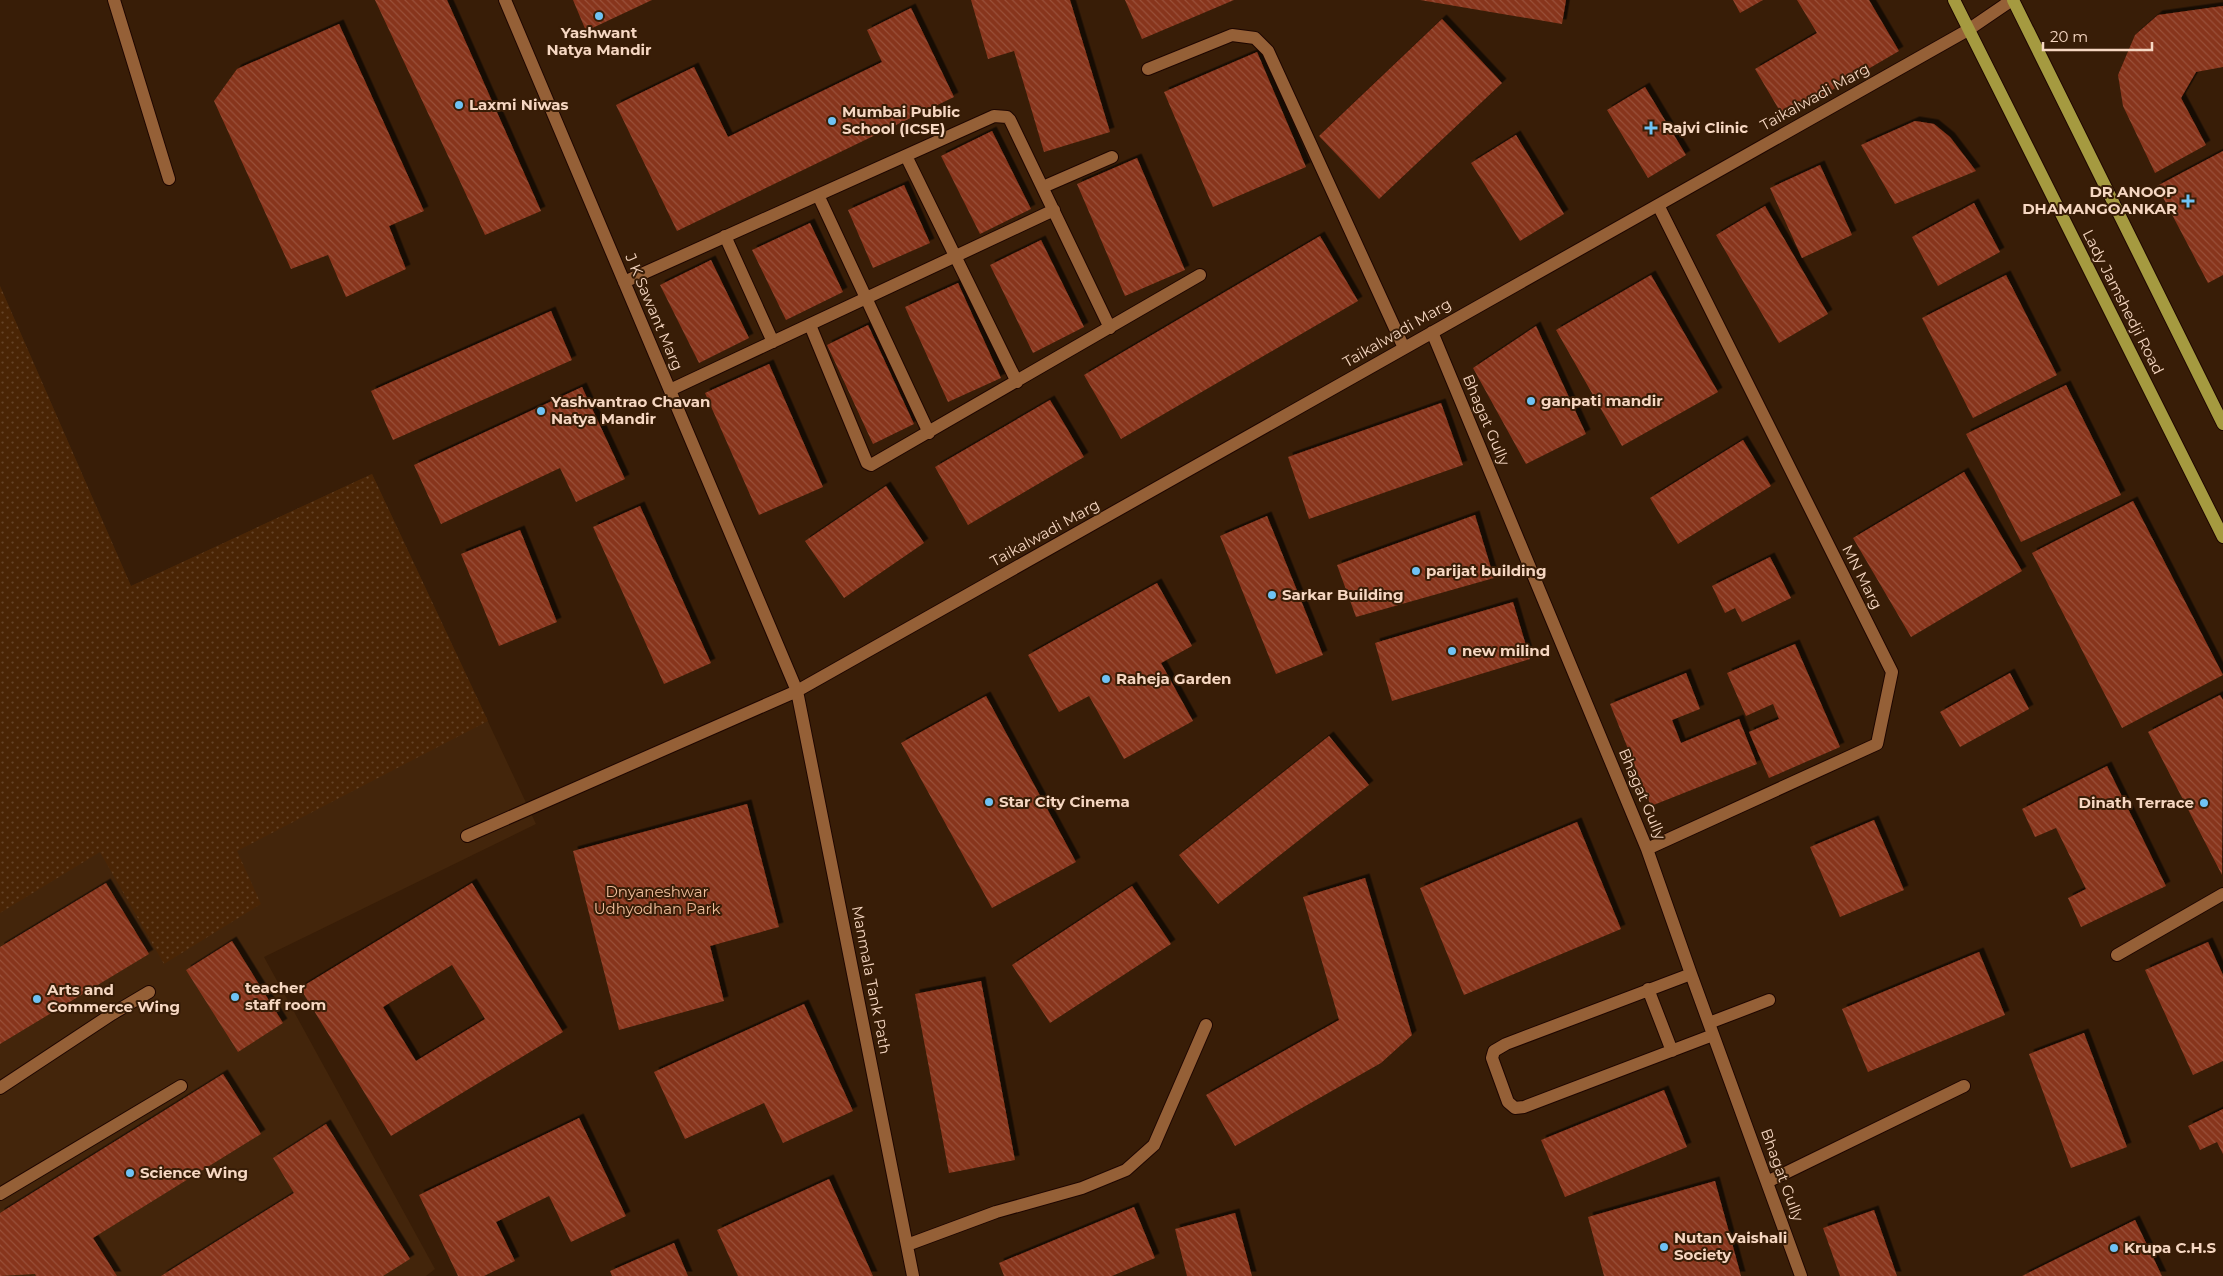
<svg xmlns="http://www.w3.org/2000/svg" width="2223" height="1276" viewBox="0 0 2223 1276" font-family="Montserrat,sans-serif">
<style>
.built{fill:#43250b}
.grass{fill:url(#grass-dots)}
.building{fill:url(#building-back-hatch);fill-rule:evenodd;filter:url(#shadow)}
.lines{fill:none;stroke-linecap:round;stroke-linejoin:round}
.minor-casing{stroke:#1e0600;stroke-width:14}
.major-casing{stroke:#1e0600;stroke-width:14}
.minor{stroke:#956037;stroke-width:12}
.major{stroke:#a59a40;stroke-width:12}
.poi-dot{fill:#6fc2f4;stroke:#381d07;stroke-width:2}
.labels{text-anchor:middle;stroke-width:4;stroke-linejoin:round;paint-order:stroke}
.poi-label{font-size:15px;font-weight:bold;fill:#f6d7c2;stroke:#381d07;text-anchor:start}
.street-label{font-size:15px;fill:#f6d7c2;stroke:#381d07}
.park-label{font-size:15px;fill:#efbe9c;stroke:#381d07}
</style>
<defs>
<pattern id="grass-dots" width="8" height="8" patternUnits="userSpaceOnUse" patternTransform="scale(1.25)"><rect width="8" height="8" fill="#4a2505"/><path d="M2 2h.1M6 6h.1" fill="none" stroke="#654428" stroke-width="1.8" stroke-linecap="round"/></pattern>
<pattern id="building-back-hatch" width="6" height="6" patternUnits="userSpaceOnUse" patternTransform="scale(1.25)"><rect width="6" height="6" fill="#87341b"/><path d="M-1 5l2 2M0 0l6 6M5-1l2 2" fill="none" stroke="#99513a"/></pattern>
<filter id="shadow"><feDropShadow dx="4.5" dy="-4.5" stdDeviation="0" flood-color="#0009"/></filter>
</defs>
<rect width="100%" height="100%" fill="#381d07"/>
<!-- built -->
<path class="built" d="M0 286 131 586 372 474 536 824 264 957 435 1269 426 1276H0Z"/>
<!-- grass -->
<path class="grass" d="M0 286 131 586 372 474 488 721 237 851 261 904 164 964 100 852 0 913Z"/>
<!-- building -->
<path class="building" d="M375 0H447L541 211 485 235Z
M573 0H652L586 31Z
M971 0H1070L1110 132 1044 152 1014 51 988 59Z
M1125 0H1234L1142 39Z
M1420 0H1566L1562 24Z
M1733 0H1763L1740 13Z
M1797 0H1869L1899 51 1784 118 1755 69 1817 33Z
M2223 6V67L2196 72 2181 98 2206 145 2155 173 2123 106 2118 75 2135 35 2158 15Z
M911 8 954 97 677 231 616 105 694 67 728 137 882 62 867 30Z
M1442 19 1502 83 1379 199 1319 136Z
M339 24 424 211 389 226 406 269 346 297 328 255 291 269 214 101 237 69Z
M1257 52 1306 167 1213 207 1164 92Z
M1645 87 1686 155 1648 178 1607 110Z
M1915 121 1934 124 1950 137 1976 171 1895 204 1861 145Z
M992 131 1031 209 980 234 941 156Z
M1516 135 1564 214 1520 241 1471 163Z
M2223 151V275L2208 283 2157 186Z
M1137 158 1185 270 1125 296 1077 184Z
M1820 165 1852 235 1802 258 1770 188Z
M904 185 930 243 873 268 848 210Z
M1974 203 2000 252 1938 286 1912 237Z
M1765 206 1828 314 1779 343 1716 235Z
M810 223 843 292 786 320 752 250Z
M1320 236 1358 301 1121 439 1084 375Z
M1041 240 1084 327 1033 353 990 265Z
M711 260 749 338 699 363 660 285Z
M1651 275 1718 392 1622 446 1556 330Z
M2006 275 2057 375 1973 418 1922 318Z
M958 283 1001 378 948 402 905 307Z
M551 311 572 360 393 440 371 391Z
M868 325 914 424 873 444 827 345Z
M1536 326 1586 434 1526 464 1473 368Z
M769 364 823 487 759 515 705 393Z
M2066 385 2121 495 2021 542 1966 434Z
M582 387 625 479 576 502 560 468 441 524 414 465Z
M1050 400 1084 457 968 525 935 467Z
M1441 403 1463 465 1309 519 1288 457Z
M1743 440 1771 486 1678 544 1650 498Z
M1964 472 2022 571 1911 637 1853 538Z
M886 486 924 543 844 598 805 541Z
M2133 501 2223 675 2122 728 2032 553Z
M640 506 711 663 664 684 593 527Z
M1475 515 1494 578 1356 617 1337 565Z
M1267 516 1323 655 1276 674 1220 536Z
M520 530 557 622 499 646 461 554Z
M1770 557 1791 598 1742 622 1735 608 1725 613 1712 586Z
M1157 583 1192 646 1161 663 1193 721 1124 759 1089 696 1059 712 1028 655Z
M1513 602 1530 659 1392 701 1375 643Z
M1795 644 1840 747 1769 778 1749 732 1779 719 1773 704 1746 716 1727 673Z
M1686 673 1700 709 1672 720 1681 743 1739 719 1757 764 1651 806 1610 704Z
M2010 673 2029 709 1960 747 1940 712Z
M2220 695 2223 700 2222 875 2148 732Z
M986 696 1076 862 992 908 901 743Z
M1329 736 1369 785 1218 904 1179 855Z
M2107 766 2166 886 2081 927 2068 898 2086 889 2056 828 2035 837 2022 809Z
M747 804 779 927 710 946 724 1001 619 1030 573 851Z
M1874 820 1904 890 1840 917 1810 847Z
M1577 822 1621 929 1464 995 1420 888Z
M1365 878 1412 1035 1381 1063 1235 1146 1206 1095 1339 1020 1303 897Z
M106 883 149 954 0 1044V947Z
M472 883 563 1032 391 1136 300 988ZM452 965 485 1019 416 1061 383 1007Z
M1132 886 1171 944 1050 1023 1012 965Z
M232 941 283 1023 238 1052 186 970Z
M2208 942 2223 975V1061L2193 1075 2145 970Z
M1979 952 2005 1015 1868 1072 1842 1009Z
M981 981 1015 1160 949 1173 915 994Z
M804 1004 853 1111 783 1143 764 1103 685 1139 654 1072Z
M2084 1033 2127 1147 2071 1168 2029 1054Z
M223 1074 261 1134 93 1238 117 1276H36L35 1274 0 1276V1213Z
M1664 1090 1687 1147 1565 1197 1541 1140Z
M2223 1109V1154L2217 1142 2200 1150 2188 1126Z
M579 1118 626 1216 571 1242 549 1196 496 1222 515 1261 484 1276H458L419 1195Z
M326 1124 410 1259 383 1276H161L294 1193 273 1158Z
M829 1179 873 1276H738L717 1230Z
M1715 1181 1741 1276H1604L1588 1217Z
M1134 1207 1155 1258 1112 1276H1004L999 1263Z
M1874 1210 1897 1276H1840L1823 1228Z
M1235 1213 1252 1276H1187L1175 1229Z
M2135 1220 2162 1276H2022Z
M674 1243 688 1276H612L610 1271Z"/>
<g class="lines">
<defs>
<path id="minor" d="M114 0 169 179
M505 0 797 691 913 1276
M1148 69 1232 35 1255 38 1268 51 1404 348
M906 156 1017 382
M1043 187 1112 157
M818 195 929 433
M725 236 773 342
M624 282 994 116 1007 117 1010 120 1110 328
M810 325 867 463 871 465 1200 275
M1432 332 1647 849 1691 974 1801 1276
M670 390 1054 210
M467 836 797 691 1968 30 2012 0
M1647 849 1877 744 1892 672 1658 205
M2117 955 2223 894
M1691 974 1506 1044 1494 1051 1492 1058 1508 1102 1515 1108 1524 1107 1713 1035
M1648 989 1672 1051
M1709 1023 1769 1000
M0 1088 112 1014 149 992
M1767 1182 1964 1086
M0 1194 181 1086
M907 1245 996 1212 1082 1188 1126 1170 1154 1145 1206 1025"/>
<path id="major" d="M1954 0 2223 537
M2013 0 2223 424"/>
</defs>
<!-- minor casing -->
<use href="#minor" class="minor-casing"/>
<!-- major casing -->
<use href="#major" class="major-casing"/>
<!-- minor -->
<use href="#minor" class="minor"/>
<!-- major -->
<use href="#major" class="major"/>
</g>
<!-- markers -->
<g class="poi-dot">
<circle cx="599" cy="16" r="5"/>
<circle cx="459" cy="105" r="5"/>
<circle cx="832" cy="121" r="5"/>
<path d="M1648.5 120.5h5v5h5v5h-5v5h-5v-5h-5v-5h5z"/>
<path d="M2185.5 193.5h5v5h5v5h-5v5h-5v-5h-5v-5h5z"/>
<circle cx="1531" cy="401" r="5"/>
<circle cx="541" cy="411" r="5"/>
<circle cx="1416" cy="571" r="5"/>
<circle cx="1272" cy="595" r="5"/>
<circle cx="1452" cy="651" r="5"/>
<circle cx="1106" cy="679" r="5"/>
<circle cx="989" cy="802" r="5"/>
<circle cx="2204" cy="803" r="5"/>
<circle cx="235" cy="997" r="5"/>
<circle cx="37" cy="999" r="5"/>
<circle cx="130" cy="1173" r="5"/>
<circle cx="1664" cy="1247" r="5"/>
<circle cx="2114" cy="1248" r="5"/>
</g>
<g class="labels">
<!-- poi labels -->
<g class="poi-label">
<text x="599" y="38" text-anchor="middle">Yashwant<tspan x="599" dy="17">Natya Mandir</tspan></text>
<text x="469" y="110">Laxmi Niwas</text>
<text x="842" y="117">Mumbai Public<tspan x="842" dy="17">School (ICSE)</tspan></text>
<text x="1662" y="133">Rajvi Clinic</text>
<text x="2177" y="197" text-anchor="end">DR ANOOP<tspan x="2177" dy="17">DHAMANGOANKAR</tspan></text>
<text x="1541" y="406">ganpati mandir</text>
<text x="551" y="407">Yashvantrao Chavan<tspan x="551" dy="17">Natya Mandir</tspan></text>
<text x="1426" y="576">parijat building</text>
<text x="1282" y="600">Sarkar Building</text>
<text x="1462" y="656">new milind</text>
<text x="1116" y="684">Raheja Garden</text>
<text x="999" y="807">Star City Cinema</text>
<text x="2194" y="808" text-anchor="end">Dinath Terrace</text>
<text x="245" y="993">teacher<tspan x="245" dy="17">staff room</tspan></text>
<text x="47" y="995">Arts and<tspan x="47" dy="17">Commerce Wing</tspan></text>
<text x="140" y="1178">Science Wing</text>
<text x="1674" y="1243">Nutan Vaishali<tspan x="1674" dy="17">Society</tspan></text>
<text x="2124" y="1253">Krupa C.H.S</text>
</g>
<!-- street labels -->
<g class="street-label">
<text transform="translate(1815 97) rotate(-29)" y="5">Taikalwadi Marg</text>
<text transform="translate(2123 302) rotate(63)" y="5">Lady Jamshedji Road</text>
<text transform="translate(654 312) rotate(67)" y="5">J K Sawant Marg</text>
<text transform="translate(1397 333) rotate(-30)" y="5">Taikalwadi Marg</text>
<text transform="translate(1486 420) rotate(67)" y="5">Bhagat Gully</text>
<text transform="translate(1045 533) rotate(-29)" y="5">Taikalwadi Marg</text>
<text transform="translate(1862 577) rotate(63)" y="5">MN Marg</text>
<text transform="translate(1642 794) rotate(67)" y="5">Bhagat Gully</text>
<text transform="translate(871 980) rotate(79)" y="5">Manmala Tank Path</text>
<text transform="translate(1782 1175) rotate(70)" y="5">Bhagat Gully</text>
</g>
<!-- park labels -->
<g class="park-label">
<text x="657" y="897">Dnyaneshwar<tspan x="657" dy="17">Udhyodhan Park</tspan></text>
</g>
</g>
<!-- scale -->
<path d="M2043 42v8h109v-8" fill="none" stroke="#f6d7c2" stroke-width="2.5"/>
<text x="2050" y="42" font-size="15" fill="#f6d7c2" stroke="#381d07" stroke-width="4" paint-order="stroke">20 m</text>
</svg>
